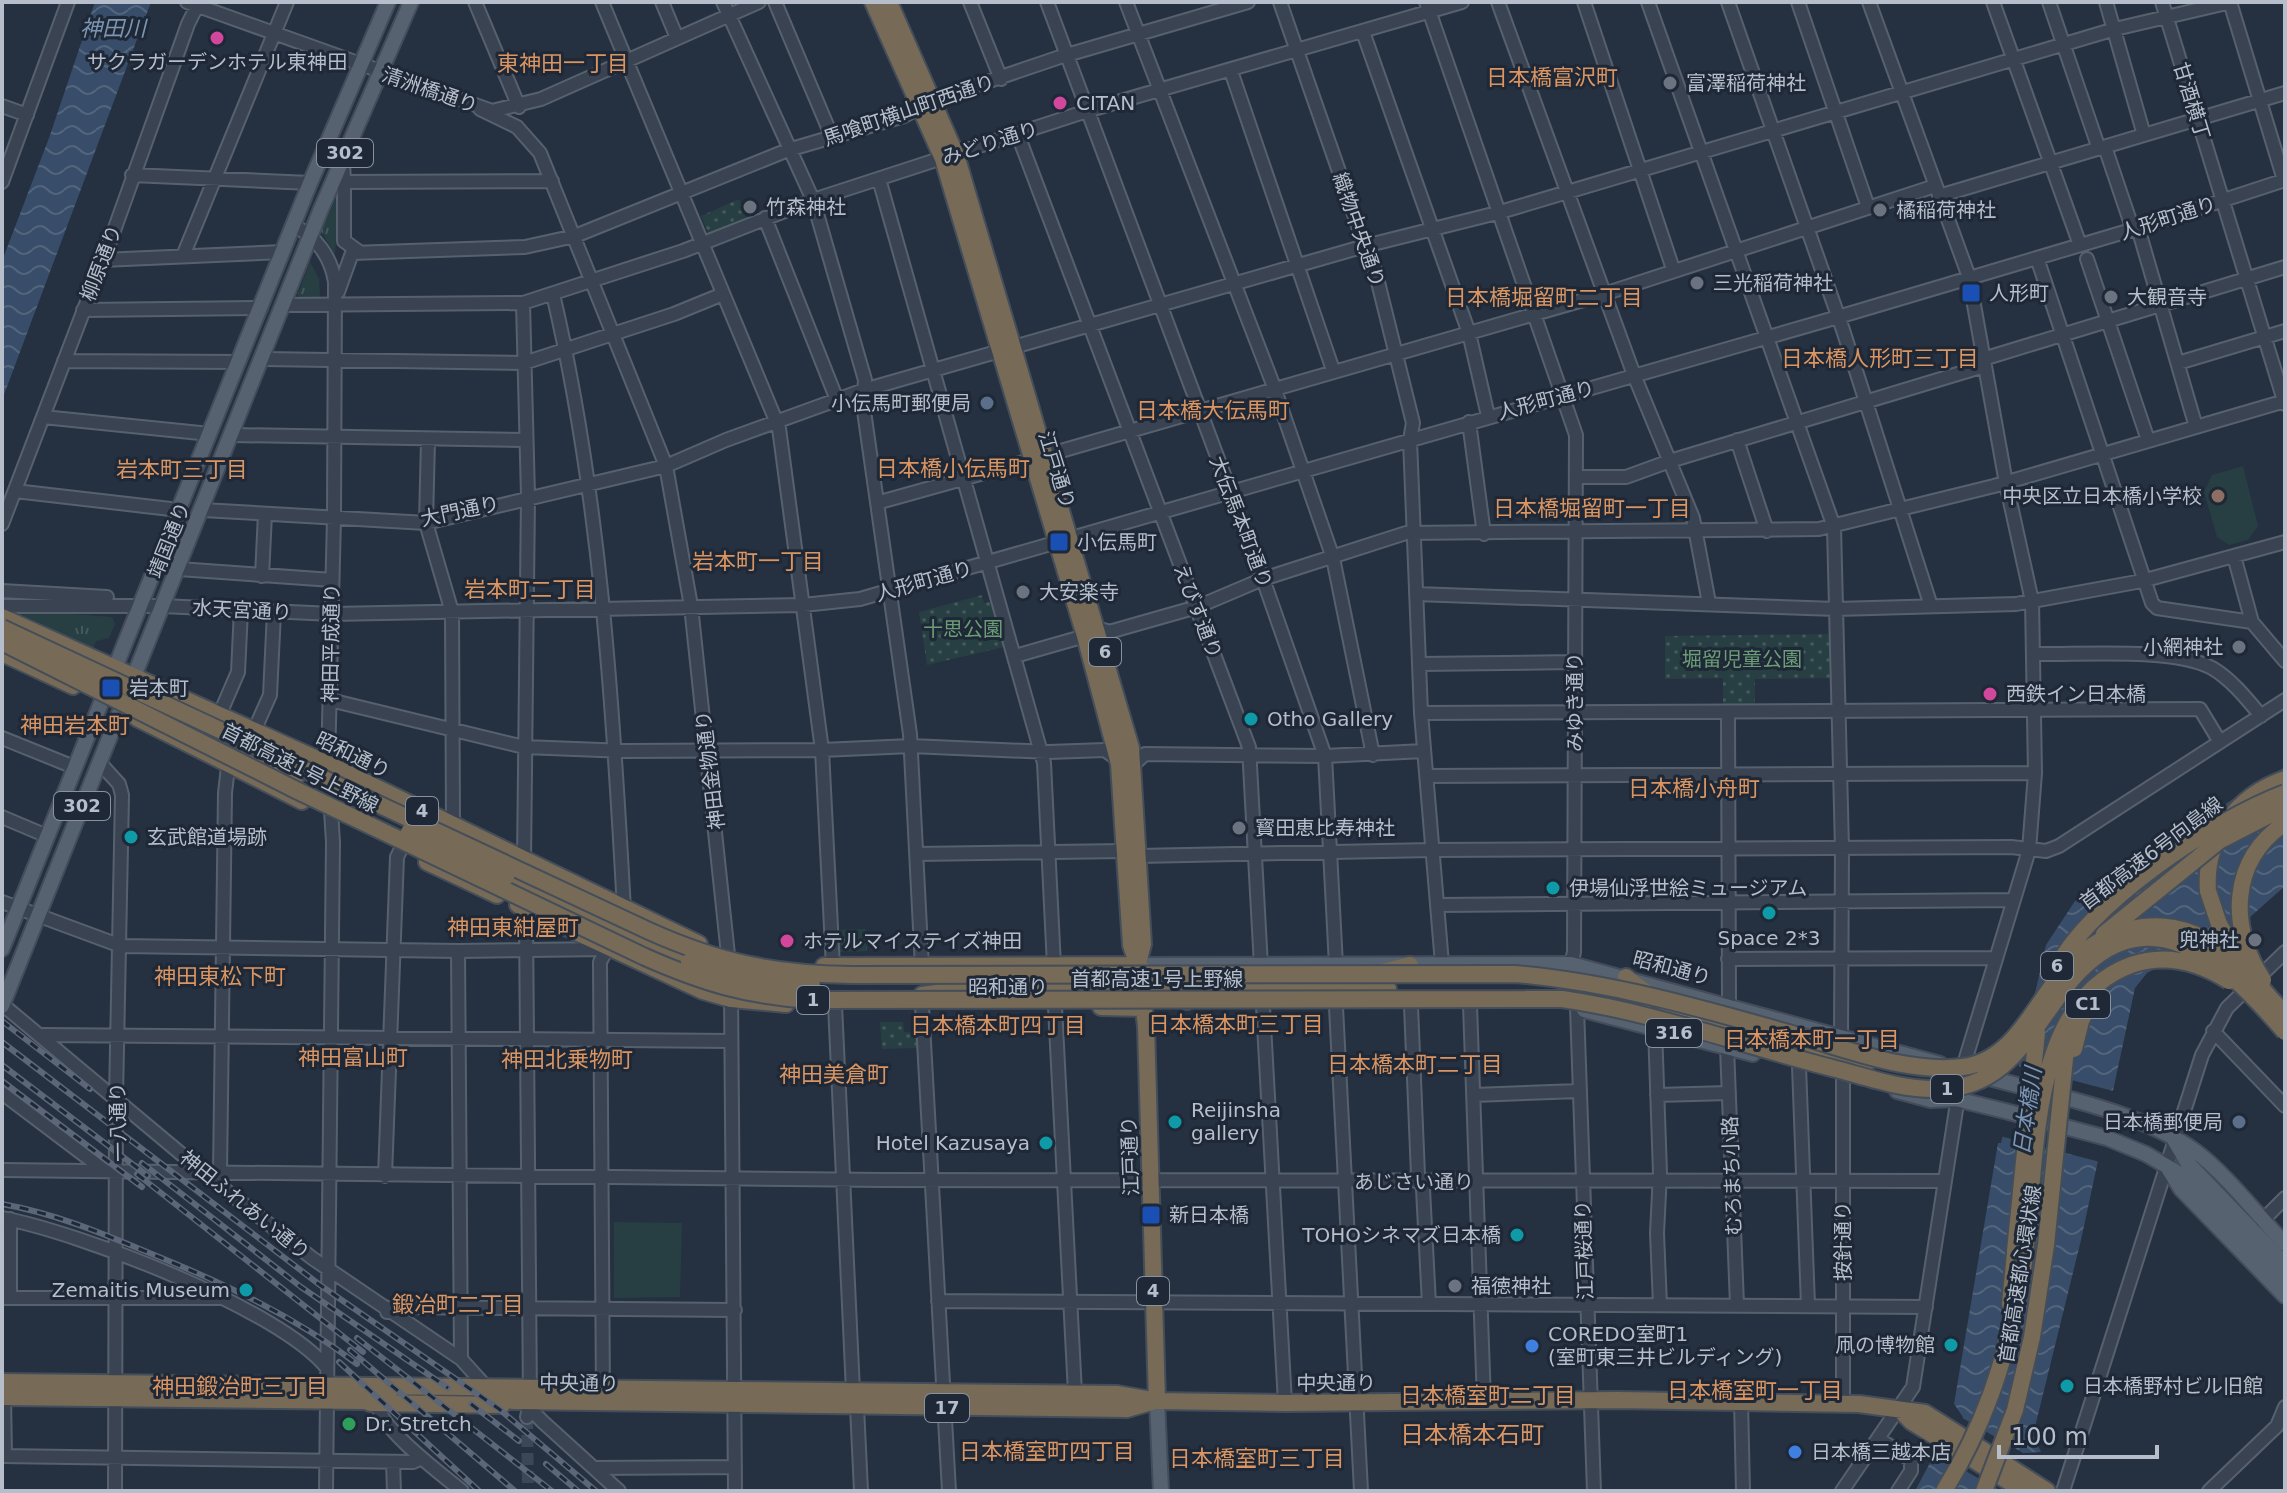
<svg xmlns="http://www.w3.org/2000/svg" width="2287" height="1493" viewBox="0 0 2287 1493" font-family="'DejaVu Sans','Noto Sans JP',sans-serif">
<style>
.grass{fill:url(#grass-tufts)}
.park{fill:url(#park-dots)}
.pitch{fill:#273f42}
.water{fill:url(#water-waves)}
.pier{fill:#253141}
.lines{fill:none;stroke-linecap:round;stroke-linejoin:round}
.minor-tunnel{stroke:#3b4656;stroke-width:12;stroke-dasharray:12 6;stroke-linecap:butt}
.minor-casing{stroke:#57616e;stroke-width:16}
.major-casing{stroke:#434c5a;stroke-width:18}
.highway-casing{stroke:#444e5b;stroke-width:20}
.minor{stroke:#394351;stroke-width:12}
.major{stroke:#576271;stroke-width:14}
.highway{stroke:#776a56;stroke-width:16}
.rail-casing{stroke:#5b6778;stroke-width:6}
.rail{stroke:#1e2836;stroke-width:3;stroke-dasharray:9;stroke-linecap:butt}
.highway-bridge-casing{stroke:#444e5b;stroke-width:20;stroke-linecap:butt}
.highway-bridge{stroke:#776a56;stroke-width:16}
.hotel-dot{fill:#d1479c;stroke:#1e2836;stroke-width:3}
.worship-dot{fill:#6b7280;stroke:#1e2836;stroke-width:3}
.transit-dot{fill:#1a4fb4;stroke:#1e2836;stroke-width:3}
.service-dot{fill:#5c6f8a;stroke:#1e2836;stroke-width:3}
.education-dot{fill:#8d6e63;stroke:#1e2836;stroke-width:3}
.culture-dot{fill:#0f9aa8;stroke:#1e2836;stroke-width:3}
.shop-dot{fill:#3f7fe0;stroke:#1e2836;stroke-width:3}
.leisure-dot{fill:#2e9e5b;stroke:#1e2836;stroke-width:3}
.labels{text-anchor:middle;stroke-width:6;stroke-linejoin:round;paint-order:stroke}
.shield{fill:#1e2836;stroke:#88919e;stroke-width:2}
.shield-label{font-size:18px;font-weight:bold;fill:#b6becb}
.poi-label{font-size:20px;fill:#b6becb;stroke:#1e2836;text-anchor:start}
.street-label{font-size:20px;fill:#b6becb;stroke:#1e2836}
.park-label{font-size:20px;fill:#6c9d77;stroke:#1e2836}
.water-label{font-size:22px;font-style:italic;fill:#7c95b3;stroke:#1e2836}
.neighbourhood-label{font-size:22px;fill:#da9562;stroke:#1e2836}
.quarter-label{font-size:24px;fill:#da9562;stroke:#1e2836}
</style>
<defs>
<pattern id="grass-tufts" width="24" height="20" patternUnits="userSpaceOnUse" patternTransform="scale(2)"><rect width="24" height="20" fill="#273f42"/><path d="M3 7l-1-3M5 7V3M7 7l1-3M15 17l-1-3M17 17v-4M19 17l1-3" fill="none" stroke="#44595c"/></pattern>
<pattern id="park-dots" width="8" height="8" patternUnits="userSpaceOnUse" patternTransform="scale(2)"><rect width="8" height="8" fill="#273f42"/><path d="M2 2h.1M6 6h.1" fill="none" stroke="#44595c" stroke-width="1.8" stroke-linecap="round"/></pattern>
<pattern id="water-waves" width="16" height="10" patternUnits="userSpaceOnUse" patternTransform="scale(2)"><rect width="16" height="10" fill="#384d69"/><path d="M0 5q4-4 8 0t8 0" fill="none" stroke="#53657d"/></pattern>
</defs>
<rect width="100%" height="100%" fill="#253141"/>
<!-- grass -->
<path class="grass" d="M336 199 338 201 335 254 321 231Z
M310 262 319 279 320 297H297Z
M41 612 112 617 115 624 109 638 96 641 93 649 19 613Z"/>
<!-- park -->
<path class="park" d="M739 199 747 220 709 235 701 216Z
M982 595 984 603 993 601 1004 647 927 665 919 612Z
M1832 634V678L1755 679V706L1723 707V678L1665 679V636Z
M866 929 867 951 837 952V930Z
M880 1022H903L904 1032 916 1033 917 1048 882 1049Z"/>
<!-- pitch -->
<path class="pitch" d="M2243 466 2258 526 2248 540 2229 545 2217 537 2204 492 2212 475Z
M614 1222 682 1223 680 1297 614 1298Z"/>
<!-- water -->
<path class="water" d="M95 2H151L2 400V261L49 138Z
M2285 767V886L2249 918 2147 973 2135 988 2081 1240 2033 1435 2041 1452 2023 1453 2001 1491H1915L1933 1457 1940 1460 1963 1417 1954 1404 1998 1143H2001L2046 945 2075 901 2158 855 2219 808Z"/>
<!-- pier -->
<path class="pier" d="M2018 1066 2117 1092 2100 1162 2000 1136Z
M1959 1416 2023 1453 2001 1491 1937 1455Z"/>
<g class="lines">
<!-- minor-tunnel -->
<path class="minor-tunnel" d="M527 1417 528 1491"/>
<defs>
<path id="minor" d="M187 2 492 111 541 99 759 2
M475 2 519 107
M602 2 779 428 822 750 833 967
M662 2 677 38
M723 2 813 200 865 380 863 404 910 734 922 967
M775 2 832 137
M970 2 1001 79
M1047 2 1263 579 1325 756 1336 965
M1126 2 1274 387 1333 558 1373 755
M1280 2 1365 246 1371 254 1413 423 1410 440 1421 713 1442 964
M1426 2 1576 435 1574 952 1571 964 1577 1008 1594 1491
M1498 2 1634 375 1693 518 1709 603
M1584 2 1673 269
M1648 2 1834 527 1842 849 1841 1035
M1728 2 1843 330 1931 606
M1798 2 1868 207
M1993 2 2080 245
M2049 2 2099 149
M2106 2 2144 135
M2162 2 2285 404
M2230 2 2284 180
M1363 32 1469 333 1488 416
M1231 71 1333 370
M2 106 27 115
M480 109 517 127 540 153 666 466 691 606 729 964
M1018 135 1249 747 1261 966
M2105 147 2133 230
M343 162 344 182 552 181
M132 175 310 183
M879 179 1044 763 1054 966
M2 182 68 2
M344 182V241L358 251
M1939 196 2285 93
M765 218 837 400
M294 226C316 236 331 257 335 282L334 518 328 764 333 842 326 1491
M2138 228 2196 427
M183 256 287 2
M2037 258 2152 603 2157 608 2252 622
M2087 259 2148 440
M102 260 283 252
M338 292 352 253 525 247 575 236 788 150 904 116 933 100 1060 57 1248 2
M553 294C600 495 613 704 624 910
M523 303 528 496 524 861
M283 305 523 303 683 251 813 200 1090 110 1462 2
M83 310 261 308
M263 359 524 363 674 314 723 294
M1983 359 2285 267
M64 361 239 362
M2178 363 2285 331
M43 417 210 434
M1469 422 1484 534
M233 435 525 440
M428 440 426 523 452 612 453 826
M1737 440 1767 531
M1047 455 1604 294 1935 186
M1576 477H1626L1670 461 1984 366
M15 491 179 510
M880 502 1034 459
M203 510 426 523 666 466 726 440 864 390 1365 246 1497 213 2115 29 2231 2
M2 524 111 239 188 24 199 2
M2234 556 2252 622 2285 661
M179 569 332 580
M262 576 265 514
M2 591 107 597
M1416 594 1836 609 2016 604 2142 581 2285 542
M2 606H163L332 614 803 605 860 599 1838 317 2138 228 2285 180
M1098 628 1109 632 1197 607 1263 579 1406 533 1819 529 1994 486 2285 401
M2033 654C2080 655 2173 647 2212 668 2231 679 2247 699 2261 716
M1015 656 1085 636
M1419 664 1575 662
M330 700 524 747 626 751 822 750 911 746 1049 752 1105 750 1117 759
M1728 712 1729 1004
M1421 713 2200 709 2220 742
M219 716 238 672 241 610
M254 731 270 695 274 612
M2 738 74 767
M99 762 119 784 122 795 116 1098 115 1491
M1134 764 1145 754 1325 756 1424 751
M1427 776 2035 773
M2 817 47 836
M916 854 1125 851
M1138 856 1433 850 2011 847 2046 851 2059 846 2285 700
M2 902 121 946 458 951 607 949
M1439 905 2013 900
M458 951 461 1359
M1728 959 1995 958
M731 991 735 1491
M3 1005 204 1173 312 1258 461 1359 489 1390
M835 1005 853 1391
M1470 1005 1484 1402
M922 1006 949 1491
M1411 1006 1418 1175 1423 1189 1429 1304
M1055 1007 1075 1393
M1263 1007 1285 1403
M1336 1007 1361 1491
M1655 1028 1660 1173 1657 1233 1660 1305
M2213 1031 2285 1106
M43 1035 731 1041
M1727 1047 1737 1305
M1799 1066 1808 1305
M2 1093 104 1170
M1474 1095 1579 1091
M1657 1095 1729 1093
M2 1170 883 1180 1944 1181
M220 1173 225 793 228 767
M385 1176 397 857 401 849
M2 1218C78 1232 280 1309 327 1368
M2262 1221 2285 1198
M2 1298H219
M10 1298V1219
M938 1301 1926 1307
M387 1312 392 1307 735 1310
M603 1395 600 962 607 949
M4 1397 5 1456
M1741 1401 1743 1491
M532 1403 534 1413 543 1422 619 1491
M1843 1404V1077
M378 1405C379 1428 444 1476 462 1491
M857 1407 861 1491
M527 1417 530 1402 526 920 530 911
M1879 1439 1911 1460V1471L1898 1491
M2 1456 413 1462 422 1458
M393 1462 394 1491
M594 1468 735 1467
M1842 1491 1913 1387 1962 1071 2029 850 2035 773 2032 601 2006 483 1969 277 1869 2
M2063 1491 2202 1055 2227 1008 2285 952
M2209 1491 2277 1426 2285 1407"/>
<path id="major" d="M2 949 310 183 388 2
M1138 965 1571 964 1940 1064
M2 1006 321 209 411 2
M1584 1010 1753 1054
M1979 1075C2046 1094 2138 1110 2195 1151 2224 1172 2259 1217 2285 1244
M1897 1091 1931 1100 1956 1099 2005 1111 2107 1138 2146 1154 2190 1180 2285 1279
M2174 1140 2187 1162 2285 1264
M2169 1170 2181 1189 2285 1296
M1157 1401 1161 1491"/>
<path id="highway" d="M873 2 943 159 1085 636 1119 764 1131 945 1138 965 1146 1026 1157 1401
M889 2 956 155 1131 748 1143 944 1138 963
M2 617 328 764 699 944
M2 653 73 686
M137 718 302 801
M231 750 295 778
M427 862 497 895
M506 877 522 884
M536 891 599 921 633 950
M2208 891C2204 839 2236 796 2285 779
M518 905 703 991 731 999 786 1004
M613 921 689 962
M824 966 1138 965
M1142 969 1157 986 1187 1001
M1383 972 1410 965
M1098 975 1124 985 1143 1006
M1626 977C1684 1028 1792 1043 1866 1064
M1182 989H1388
M1595 994 1644 1010
M922 995 951 991 1101 990
M1101 1007 1144 1008
M2010 1304 2015 1253
M2032 1337 2046 1245
M2 1382 1117 1394 1157 1401 1285 1403 1618 1400 1859 1404 1925 1413 2047 1491
M2 1397 365 1401 378 1394H389
M488 1397 514 1401 1127 1409 1155 1401
M370 1403 502 1405
M1900 1410 1912 1422 2024 1491"/>
</defs>
<!-- minor casing -->
<use href="#minor" class="minor-casing"/>
<!-- major casing -->
<use href="#major" class="major-casing"/>
<!-- highway casing -->
<use href="#highway" class="highway-casing"/>
<!-- minor -->
<use href="#minor" class="minor"/>
<!-- major -->
<use href="#major" class="major"/>
<!-- highway -->
<use href="#highway" class="highway"/>
<defs>
<path id="rail" d="M2 1021 90 1089
M2 1042 320 1285 499 1409 596 1491
M2 1065 148 1176
M2 1081 142 1187
M142 1163 301 1287 448 1388
M137 1174 363 1352
M2 1204C53 1213 99 1232 147 1252 221 1282 293 1315 357 1364
M357 1338 552 1491
M350 1350 515 1491
M339 1362 479 1491
M471 1404 519 1441
M546 1464 578 1491"/>
</defs>
<!-- rail casing -->
<use href="#rail" class="rail-casing"/>
<!-- rail -->
<use href="#rail" class="rail"/>
<defs>
<path id="highway-bridge" d="M2 628 649 931C720 963 775 974 852 975L1515 974C1610 982 1700 1008 1792 1034 1846 1048 1906 1074 1963 1067 2010 1061 2031 1013 2057 979 2095 928 2162 908 2216 946 2243 964 2263 991 2285 1014
M2 642 296 790 645 957C704 983 748 996 812 1000L1562 999C1653 1012 1743 1045 1832 1068 1867 1077 1902 1090 1938 1089 2005 1089 2029 1034 2064 989 2145 885 2223 960 2285 1032
M409 832 506 877
M2208 891 2219 924 2239 958
M2104 934 2219 841 2285 807
M689 962 758 981 812 985
M2053 975C2084 905 2215 819 2285 793
M2263 980C2229 928 2229 861 2285 823
M2074 1049 2081 1021 2095 992
M2046 1245 2068 1029
M2015 1251 2037 1032
M1944 1491C1984 1426 2003 1367 2019 1293 2041 1193 2017 1007 2131 965 2165 953 2199 962 2229 981
M1984 1491 2015 1410 2032 1337"/>
</defs>
<!-- highway-bridge casing -->
<use href="#highway-bridge" class="highway-bridge-casing"/>
<!-- highway-bridge -->
<use href="#highway-bridge" class="highway-bridge"/>
</g>
<!-- markers -->
<g class="hotel-dot">
<circle cx="217" cy="38" r="8"/>
<circle cx="1060" cy="103" r="8"/>
<circle cx="1990" cy="694" r="8"/>
<circle cx="787" cy="941" r="8"/>
</g>
<g class="worship-dot">
<circle cx="1670" cy="83" r="8"/>
<circle cx="750" cy="207" r="8"/>
<circle cx="1880" cy="210" r="8"/>
<circle cx="1697" cy="283" r="8"/>
<circle cx="2111" cy="297" r="8"/>
<circle cx="1023" cy="592" r="8"/>
<circle cx="2239" cy="647" r="8"/>
<circle cx="1239" cy="828" r="8"/>
<circle cx="2255" cy="940" r="8"/>
<circle cx="1455" cy="1286" r="8"/>
</g>
<g class="transit-dot">
<rect x="1961" y="283" width="20" height="20" rx="4"/>
<rect x="1049" y="532" width="20" height="20" rx="4"/>
<rect x="101" y="678" width="20" height="20" rx="4"/>
<rect x="1141" y="1205" width="20" height="20" rx="4"/>
</g>
<g class="service-dot">
<circle cx="987" cy="403" r="8"/>
<circle cx="2239" cy="1122" r="8"/>
</g>
<circle class="education-dot" cx="2218" cy="496" r="8"/>
<g class="culture-dot">
<circle cx="1251" cy="719" r="8"/>
<circle cx="131" cy="837" r="8"/>
<circle cx="1553" cy="888" r="8"/>
<circle cx="1769" cy="913" r="8"/>
<circle cx="1175" cy="1122" r="8"/>
<circle cx="1046" cy="1143" r="8"/>
<circle cx="1517" cy="1235" r="8"/>
<circle cx="246" cy="1290" r="8"/>
<circle cx="1951" cy="1345" r="8"/>
<circle cx="2067" cy="1386" r="8"/>
</g>
<g class="shop-dot">
<circle cx="1532" cy="1346" r="8"/>
<circle cx="1795" cy="1452" r="8"/>
</g>
<circle class="leisure-dot" cx="349" cy="1424" r="8"/>
<g class="labels">
<!-- shield labels -->
<g class="shield">
<rect x="317" y="139" width="56" height="28" rx="6"/>
<rect x="1089" y="638" width="32" height="28" rx="6"/>
<rect x="54" y="792" width="56" height="28" rx="6"/>
<rect x="406" y="797" width="32" height="28" rx="6"/>
<rect x="2041" y="952" width="32" height="28" rx="6"/>
<rect x="797" y="986" width="32" height="28" rx="6"/>
<rect x="2066" y="990" width="44" height="28" rx="6"/>
<rect x="1646" y="1019" width="56" height="28" rx="6"/>
<rect x="1931" y="1075" width="32" height="28" rx="6"/>
<rect x="1137" y="1277" width="32" height="28" rx="6"/>
<rect x="925" y="1394" width="44" height="28" rx="6"/>
</g>
<g class="shield-label">
<text x="345" y="159">302</text>
<text x="1105" y="658">6</text>
<text x="82" y="812">302</text>
<text x="422" y="817">4</text>
<text x="2057" y="972">6</text>
<text x="813" y="1006">1</text>
<text x="2088" y="1010">C1</text>
<text x="1674" y="1039">316</text>
<text x="1947" y="1095">1</text>
<text x="1153" y="1297">4</text>
<text x="947" y="1414">17</text>
</g>
<!-- poi labels -->
<g class="poi-label">
<text x="217" y="69" text-anchor="middle">サクラガーデンホテル東神田</text>
<text x="1686" y="90">富澤稲荷神社</text>
<text x="1076" y="110">CITAN</text>
<text x="766" y="214">竹森神社</text>
<text x="1896" y="217">橘稲荷神社</text>
<text x="1713" y="290">三光稲荷神社</text>
<text x="1989" y="300">人形町</text>
<text x="2127" y="304">大観音寺</text>
<text x="971" y="410" text-anchor="end">小伝馬町郵便局</text>
<text x="2202" y="503" text-anchor="end">中央区立日本橋小学校</text>
<text x="1077" y="549">小伝馬町</text>
<text x="1039" y="599">大安楽寺</text>
<text x="2223" y="654" text-anchor="end">小網神社</text>
<text x="129" y="695">岩本町</text>
<text x="2006" y="701">西鉄イン日本橋</text>
<text x="1267" y="726">Otho Gallery</text>
<text x="1255" y="835">寳田恵比寿神社</text>
<text x="147" y="844">玄武館道場跡</text>
<text x="1569" y="895">伊場仙浮世絵ミュージアム</text>
<text x="1769" y="945" text-anchor="middle">Space 2*3</text>
<text x="2239" y="947" text-anchor="end">兜神社</text>
<text x="803" y="948">ホテルマイステイズ神田</text>
<text x="1191" y="1117">Reijinsha<tspan x="1191" dy="23">gallery</tspan></text>
<text x="2223" y="1129" text-anchor="end">日本橋郵便局</text>
<text x="1030" y="1150" text-anchor="end">Hotel Kazusaya</text>
<text x="1169" y="1222">新日本橋</text>
<text x="1501" y="1242" text-anchor="end">TOHOシネマズ日本橋</text>
<text x="1471" y="1293">福徳神社</text>
<text x="230" y="1297" text-anchor="end">Zemaitis Museum</text>
<text x="1548" y="1341">COREDO室町1<tspan x="1548" dy="23">(室町東三井ビルディング)</tspan></text>
<text x="1935" y="1352" text-anchor="end">凧の博物館</text>
<text x="2083" y="1393">日本橋野村ビル旧館</text>
<text x="365" y="1431">Dr. Stretch</text>
<text x="1811" y="1459">日本橋三越本店</text>
</g>
<!-- street labels -->
<g class="street-label">
<text transform="translate(430 90) rotate(19)" y="7">清洲橋通り</text>
<text transform="translate(2192 101) rotate(73)" y="7">甘酒横丁</text>
<text transform="translate(909 110) rotate(-19)" y="7">馬喰町横山町西通り</text>
<text transform="translate(990 143) rotate(-18)" y="7">みどり通り</text>
<text transform="translate(2168 218) rotate(-18)" y="7">人形町通り</text>
<text transform="translate(1359 230) rotate(71)" y="7">織物中央通り</text>
<text transform="translate(101 263) rotate(-69)" y="7">柳原通り</text>
<text transform="translate(1546 400) rotate(-15)" y="7">人形町通り</text>
<text transform="translate(1057 470) rotate(73)" y="7">江戸通り</text>
<text transform="translate(460 511) rotate(-12)" y="7">大門通り</text>
<text transform="translate(1241 522) rotate(69)" y="7">大伝馬本町通り</text>
<text transform="translate(169 540) rotate(-68)" y="7">靖国通り</text>
<text transform="translate(924 581) rotate(-16)" y="7">人形町通り</text>
<text transform="translate(242 610) rotate(3)" y="7">水天宮通り</text>
<text transform="translate(1198 611) rotate(69)" y="7">えびす通り</text>
<text transform="translate(331 643) rotate(-89)" y="7">神田平成通り</text>
<text transform="translate(1575 702) rotate(-90)" y="7">みゆき通り</text>
<text transform="translate(353 755) rotate(26)" y="7">昭和通り</text>
<text transform="translate(300 768) rotate(27)" y="7">首都高速1号上野線</text>
<text transform="translate(710 770) rotate(-97)" y="7">神田金物通り</text>
<text transform="translate(2151 853) rotate(-37)" y="7">首都高速6号向島線</text>
<text transform="translate(1672 968) rotate(15)" y="7">昭和通り</text>
<text x="1157" y="986">首都高速1号上野線</text>
<text x="1008" y="994">昭和通り</text>
<text transform="translate(118 1122) rotate(-91)" y="7">一八通り</text>
<text transform="translate(1130 1156) rotate(-92)" y="7">江戸通り</text>
<text transform="translate(1732 1176) rotate(-92)" y="7">むろまち小路</text>
<text x="1414" y="1189">あじさい通り</text>
<text transform="translate(245 1205) rotate(39)" y="7">神田ふれあい通り</text>
<text transform="translate(1843 1241) rotate(-90)" y="7">按針通り</text>
<text transform="translate(1584 1250) rotate(-92)" y="7">江戸桜通り</text>
<text transform="translate(2020 1274) rotate(-81)" y="7">首都高速都心環状線</text>
<text transform="translate(579 1383) rotate(1)" y="7">中央通り</text>
<text x="1336" y="1390">中央通り</text>
</g>
<!-- park labels -->
<g class="park-label">
<text x="963" y="636">十思公園</text>
<text x="1742" y="666">堀留児童公園</text>
</g>
<!-- water labels -->
<g class="water-label">
<text x="113" y="36">神田川</text>
<text transform="translate(2027 1111) rotate(-82)" y="8">日本橋川</text>
</g>
<!-- neighbourhood labels -->
<g class="neighbourhood-label">
<text x="563" y="71">東神田一丁目</text>
<text x="1552" y="85">日本橋富沢町</text>
<text x="1544" y="305">日本橋堀留町二丁目</text>
<text x="1880" y="366">日本橋人形町三丁目</text>
<text x="1213" y="418">日本橋大伝馬町</text>
<text x="953" y="476">日本橋小伝馬町</text>
<text x="182" y="477">岩本町三丁目</text>
<text x="1592" y="516">日本橋堀留町一丁目</text>
<text x="758" y="569">岩本町一丁目</text>
<text x="530" y="597">岩本町二丁目</text>
<text x="75" y="733">神田岩本町</text>
<text x="1694" y="796">日本橋小舟町</text>
<text x="513" y="935">神田東紺屋町</text>
<text x="220" y="984">神田東松下町</text>
<text x="1236" y="1032">日本橋本町三丁目</text>
<text x="998" y="1033">日本橋本町四丁目</text>
<text x="1812" y="1047">日本橋本町一丁目</text>
<text x="353" y="1065">神田富山町</text>
<text x="567" y="1067">神田北乗物町</text>
<text x="1415" y="1072">日本橋本町二丁目</text>
<text x="834" y="1082">神田美倉町</text>
<text x="458" y="1312">鍛冶町二丁目</text>
<text x="240" y="1394">神田鍛冶町三丁目</text>
<text x="1755" y="1398">日本橋室町一丁目</text>
<text x="1488" y="1403">日本橋室町二丁目</text>
<text x="1047" y="1459">日本橋室町四丁目</text>
<text x="1257" y="1466">日本橋室町三丁目</text>
</g>
<!-- quarter labels -->
<g class="quarter-label">
<text x="1472" y="1443">日本橋本石町</text>
</g>
</g>
<!-- border -->
<rect width="2287" height="1493" fill="none" stroke="#b6becb" stroke-width="8"/>
<!-- scale -->
<path d="M1999 1445v12h158v-12" fill="none" stroke="#b6becb" stroke-width="4"/>
<text x="2011" y="1445" font-size="24" fill="#b6becb" stroke="#1e2836" stroke-width="6" paint-order="stroke">100 m</text>
</svg>
